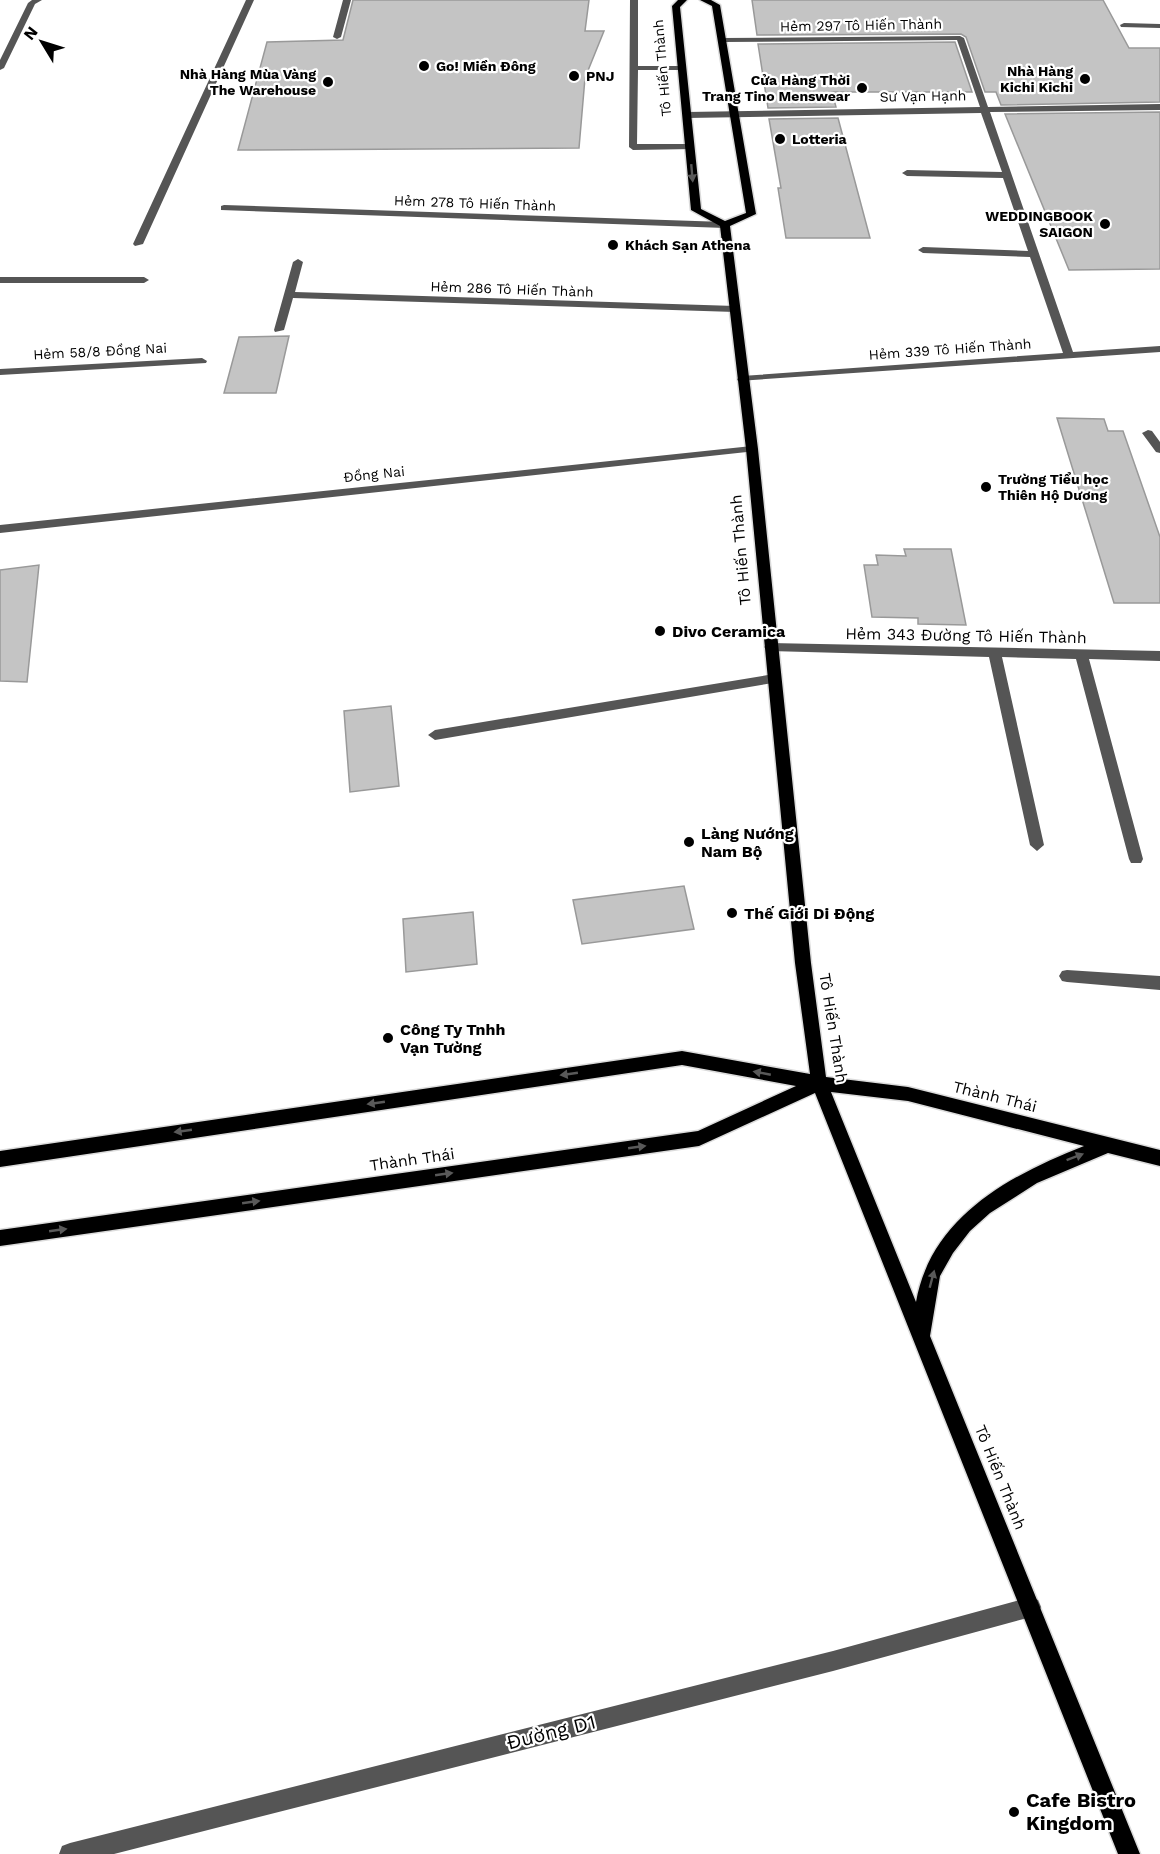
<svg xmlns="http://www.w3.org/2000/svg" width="1160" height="1854" viewBox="0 0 1160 1854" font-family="'Work Sans',sans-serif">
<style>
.building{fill:#c4c4c4;stroke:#999;stroke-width:1.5}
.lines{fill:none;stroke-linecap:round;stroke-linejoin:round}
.major-casing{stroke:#dbdbdb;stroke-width:3}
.minor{fill:#555;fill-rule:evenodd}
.major{fill:#000;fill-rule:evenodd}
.oneway{fill:#595959}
.poi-dot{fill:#000;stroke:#fff;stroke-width:2}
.labels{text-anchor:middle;stroke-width:4.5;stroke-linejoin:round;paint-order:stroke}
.far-street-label{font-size:14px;fill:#000;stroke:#fff}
.far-poi-label{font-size:14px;font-weight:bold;fill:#000;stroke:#fff;text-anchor:start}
.street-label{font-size:16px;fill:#000;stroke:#fff}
.poi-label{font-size:16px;font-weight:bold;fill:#000;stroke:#fff;text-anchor:start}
.near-street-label{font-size:20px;fill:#000;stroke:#fff}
.near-poi-label{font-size:20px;font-weight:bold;fill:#000;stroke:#fff;text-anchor:start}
</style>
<rect width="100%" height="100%" fill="#fff"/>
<!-- building -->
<path class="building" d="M353 0H589L585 31H604L585 78 579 148 238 150 267 42 343 40Z
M752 0H1103L1129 48H1160V102L1001 105 996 92H985L966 37 961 34 757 35Z
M955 42 972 92H832L836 107 768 108 758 44Z
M1160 112V269L1069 270 1005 114Z
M838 118 870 238H786L778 188H781L769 119Z
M289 336 276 393H224L239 337Z
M1057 418 1104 419 1108 431H1123L1160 537V603H1114Z
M904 549H951L966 625 918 624V618L872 617 864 565H878L876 555 906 556Z
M39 565 27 682 0 681V570Z
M391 706 399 786 350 792 344 711Z
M684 886 694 929 582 944 573 900Z
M473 912 477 964 406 972 403 919Z"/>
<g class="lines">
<defs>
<path id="major" d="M678 0H687L680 7 701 209 725 221 746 213 712 6 700 0H711L720 5 756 214 730 226 758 449 811 963 826 1077 908 1087 1160 1150V1166L1108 1153 1037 1183 990 1213 970 1231 953 1253 940 1276 930 1336 1140 1854H1118L815 1093 699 1146 0 1246V1230L698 1131 796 1086 682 1065 0 1167V1151L682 1051 810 1074 795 963 746 449 720 226 691 210 672 6ZM831 1092 908 1101 1084 1146C1010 1175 931 1217 916 1302Z"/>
</defs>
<!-- major casing -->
<use href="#major" class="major-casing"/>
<!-- minor -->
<path class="minor" d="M32 0H42L35 4 4 68 0 70V60L28 3Z
M246 0H254L143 244 135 246 133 244Z
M343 0H351L341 37 337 39 333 37Z
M630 0H638V66H682L686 68 682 70H638L637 144H689L692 145V149L633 150 629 147Z
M1124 23 1160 24V28L1121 27 1120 25Z
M960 36 964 38 988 107 1160 104V110L990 112 1073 352 1160 346V352L738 381 737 379 742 376 1063 353 1030 257 923 253 918 250 923 247 1028 251 1003 178 907 176 902 173 907 170 1002 172 981 113 687 118 683 115 687 112 980 107 957 40 723 42 719 40 723 38Z
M224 205 725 222 730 225 725 228 221 210V206Z
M298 259 303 262 295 292 735 306 740 309 735 312 293 298 284 330 275 332 274 330 293 262Z
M0 277H144L149 280 144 283H0Z
M202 358 207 361 206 363 0 375V369Z
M1148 430 1152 431 1160 442V453L1156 452 1142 433Z
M752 446 758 449 756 451 0 533V525Z
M770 643 1160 651V661L1089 659 1143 859 1141 863H1131L1129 859 1076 659 1002 657 1044 845 1037 851 1030 845 989 657 770 651 764 647Z
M774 674 779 676 781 679 779 682 435 740 428 735 435 730Z
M1067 970 1160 976V990L1067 982 1062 981 1059 976 1062 971Z
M1031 1597 1038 1600 1041 1607 1038 1614 1031 1617 833 1671 114 1854H59L62 1846 70 1843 833 1651Z"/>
<!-- major -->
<use href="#major" class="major"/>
</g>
<!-- one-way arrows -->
<defs><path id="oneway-solid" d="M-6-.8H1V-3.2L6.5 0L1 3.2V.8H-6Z" transform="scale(1.5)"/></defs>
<g class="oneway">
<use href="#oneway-solid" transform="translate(692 173) rotate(85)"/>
<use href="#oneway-solid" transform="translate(762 1073) rotate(-169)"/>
<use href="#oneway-solid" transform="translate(569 1074) rotate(172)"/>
<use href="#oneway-solid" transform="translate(376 1103) rotate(172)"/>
<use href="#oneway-solid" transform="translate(183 1131) rotate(172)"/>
<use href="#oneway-solid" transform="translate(637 1147) rotate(-8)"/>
<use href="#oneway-solid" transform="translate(1075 1157) rotate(-21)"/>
<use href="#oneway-solid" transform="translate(444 1174) rotate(-8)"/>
<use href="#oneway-solid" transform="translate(251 1202) rotate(-8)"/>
<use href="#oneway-solid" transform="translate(58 1230) rotate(-8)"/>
<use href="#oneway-solid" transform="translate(932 1279) rotate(-75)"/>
</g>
<!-- markers -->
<g class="poi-dot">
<circle cx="424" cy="66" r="6"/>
<circle cx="574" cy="76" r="6"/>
<circle cx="1085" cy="79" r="6"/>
<circle cx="328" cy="82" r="6"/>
<circle cx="862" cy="88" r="6"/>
<circle cx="780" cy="139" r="6"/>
<circle cx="1105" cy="224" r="6"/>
<circle cx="613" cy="245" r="6"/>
<circle cx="986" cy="487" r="6"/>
<circle cx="660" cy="631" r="6"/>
<circle cx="689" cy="842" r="6"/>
<circle cx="732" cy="913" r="6"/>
<circle cx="388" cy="1038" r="6"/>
<circle cx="1014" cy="1812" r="6"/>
</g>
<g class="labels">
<!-- far-street labels -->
<g class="far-street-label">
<text transform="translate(861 25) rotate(-1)" y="5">Hẻm 297 Tô Hiến Thành</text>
<text transform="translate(662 68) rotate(-95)" y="5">Tô Hiến Thành</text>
<text transform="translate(923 96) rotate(-1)" y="5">Sư Vạn Hạnh</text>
<text transform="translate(475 203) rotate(2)" y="5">Hẻm 278 Tô Hiến Thành</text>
<text transform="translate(512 289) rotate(2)" y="5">Hẻm 286 Tô Hiến Thành</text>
<text transform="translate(950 349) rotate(-4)" y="5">Hẻm 339 Tô Hiến Thành</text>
<text transform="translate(100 351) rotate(-3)" y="5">Hẻm 58/8 Đồng Nai</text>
<text transform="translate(374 474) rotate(-6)" y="5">Đồng Nai</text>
</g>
<!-- far-poi labels -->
<g class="far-poi-label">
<text x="436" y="71">Go! Miền Đông</text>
<text x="1073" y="76" text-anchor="end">Nhà Hàng<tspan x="1073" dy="16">Kichi Kichi</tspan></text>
<text x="316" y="79" text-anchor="end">Nhà Hàng Mùa Vàng<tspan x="316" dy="16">The Warehouse</tspan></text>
<text x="586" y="81">PNJ</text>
<text x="850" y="85" text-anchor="end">Cửa Hàng Thời<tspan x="850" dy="16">Trang Tino Menswear</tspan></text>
<text x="792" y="144">Lotteria</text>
<text x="1093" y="221" text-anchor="end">WEDDINGBOOK<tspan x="1093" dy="16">SAIGON</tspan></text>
<text x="625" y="250">Khách Sạn Athena</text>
<text x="998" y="484">Trường Tiểu học<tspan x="998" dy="16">Thiên Hộ Dương</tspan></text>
</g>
<!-- street labels -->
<g class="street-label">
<text transform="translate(740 550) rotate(-95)" y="6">Tô Hiến Thành</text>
<text transform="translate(966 635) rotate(1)" y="6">Hẻm 343 Đường Tô Hiến Thành</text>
<text transform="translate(834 1028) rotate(81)" y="6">Tô Hiến Thành</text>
<text transform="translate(995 1096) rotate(14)" y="6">Thành Thái</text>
<text transform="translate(412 1159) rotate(-8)" y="6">Thành Thái</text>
<text transform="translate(1001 1477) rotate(68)" y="6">Tô Hiến Thành</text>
</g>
<!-- poi labels -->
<g class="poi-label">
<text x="672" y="637">Divo Ceramica</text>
<text x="701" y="839">Làng Nướng<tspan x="701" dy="18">Nam Bộ</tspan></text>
<text x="744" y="919">Thế Giới Di Động</text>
<text x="400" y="1035">Công Ty Tnhh<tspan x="400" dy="18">Vạn Tường</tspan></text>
</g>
<!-- near-street labels -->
<g class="near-street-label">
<text transform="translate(551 1732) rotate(-14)" y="7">Đường D1</text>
</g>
<!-- near-poi labels -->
<g class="near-poi-label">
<text x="1026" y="1807">Cafe Bistro<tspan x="1026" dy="23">Kingdom</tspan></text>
</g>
</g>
<!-- north arrow -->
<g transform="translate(42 42) rotate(308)" stroke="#ffffff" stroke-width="4.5" paint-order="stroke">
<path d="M0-4.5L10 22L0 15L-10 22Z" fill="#000000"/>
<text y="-9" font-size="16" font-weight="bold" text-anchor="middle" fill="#000000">N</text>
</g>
</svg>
